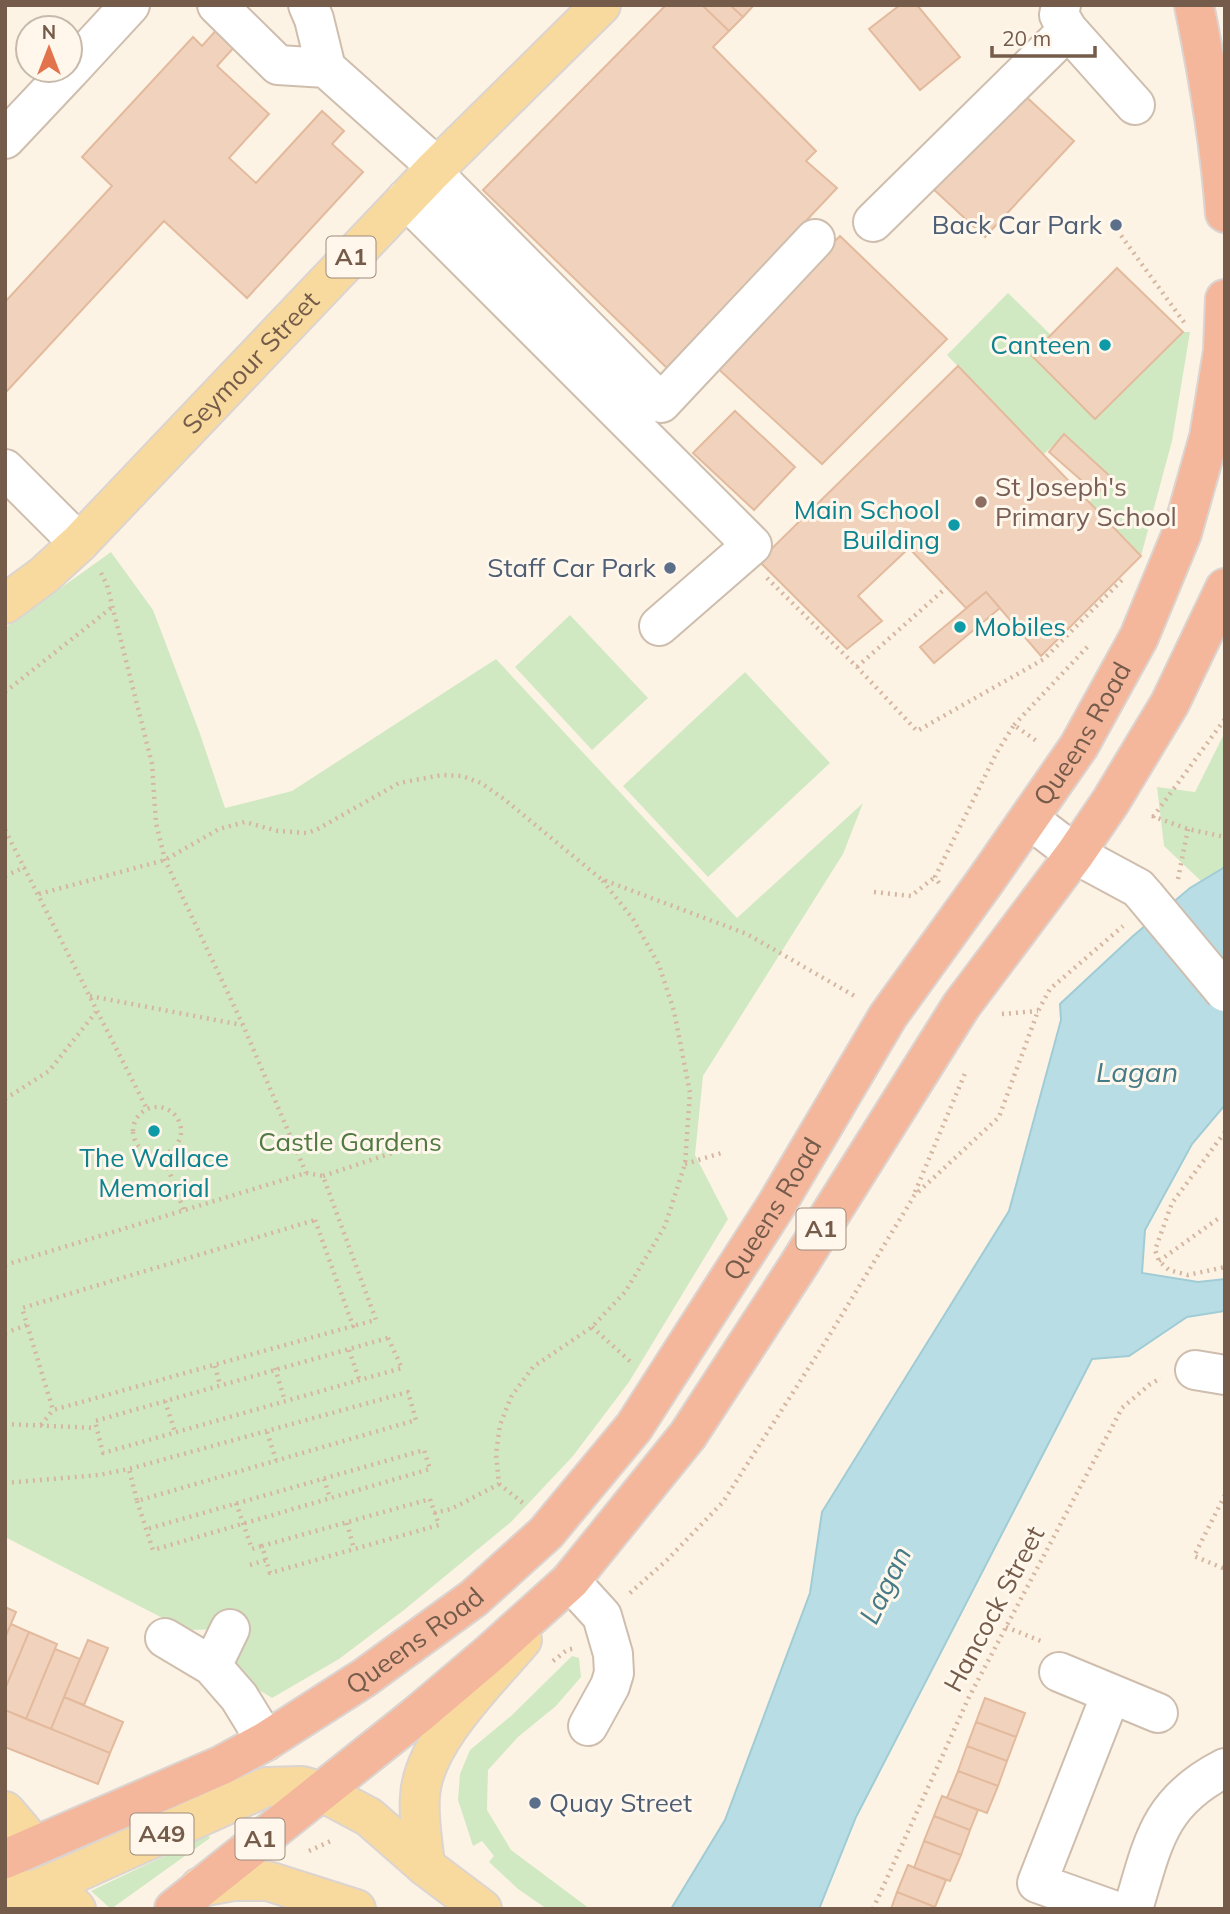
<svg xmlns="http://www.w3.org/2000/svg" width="1230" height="1914" viewBox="0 0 1230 1914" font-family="Mulish,sans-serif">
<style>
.green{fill:#d1e9c3}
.water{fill:#b9dde5;stroke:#a0ccd6;stroke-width:2}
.building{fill:#f1d3bd;stroke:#e3ba9d;stroke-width:2}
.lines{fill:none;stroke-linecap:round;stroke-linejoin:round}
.minor-casing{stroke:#cfbeae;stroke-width:42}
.major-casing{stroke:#dbd4d0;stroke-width:42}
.highway-casing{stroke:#dbd4d0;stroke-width:42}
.path{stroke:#d5b6a0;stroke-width:4.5;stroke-dasharray:2 5;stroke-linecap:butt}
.minor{stroke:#fff;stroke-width:38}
.major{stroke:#f9da9e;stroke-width:38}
.highway{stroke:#f5b79c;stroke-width:38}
.minor-bridge-casing{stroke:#cfbeae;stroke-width:42;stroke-linecap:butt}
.minor-bridge{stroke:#fff;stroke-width:38}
.service-dot{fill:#5c6f8a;stroke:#fff7eb;stroke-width:2.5}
.culture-dot{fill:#0f9aa8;stroke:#fff7eb;stroke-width:2.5}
.education-dot{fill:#8d6e63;stroke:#fff7eb;stroke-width:2.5}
.labels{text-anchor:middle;stroke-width:6;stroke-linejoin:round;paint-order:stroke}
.shield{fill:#fff7eb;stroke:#9e8a7a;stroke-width:2}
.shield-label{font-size:24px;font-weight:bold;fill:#745b4a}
.service-label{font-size:26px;fill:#4e5e75;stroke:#fff7eb;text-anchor:end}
.culture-label{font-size:26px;fill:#0d838f;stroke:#fff7eb;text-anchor:end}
.street-label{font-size:26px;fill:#745b4a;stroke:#fff7eb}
.education-label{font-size:26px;fill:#785e54;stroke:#fff7eb;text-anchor:start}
.park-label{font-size:26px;fill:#517942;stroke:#fff7eb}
.water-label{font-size:28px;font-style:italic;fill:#457a87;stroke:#fff7eb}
</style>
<rect width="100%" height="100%" fill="#fcf3e4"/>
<!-- green -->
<path class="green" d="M1008 293 1051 335 1031 356 1095 419 1183 332H1190L1172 441 1141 556 1089 502 1110 480 1065 434 1043 455 947 355Z
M111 552 153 610 199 731 225 808 292 791 496 659 737 918 863 803 843 854 703 1076 695 1155 728 1219 629 1382 573 1456 511 1522 404 1610 339 1659 272 1698 234 1675 232 1629 186 1630 5 1537V628Z
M570 615 648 698 592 750 515 667Z
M745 672 830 763 708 877 623 786Z
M1225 732V867L1201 881 1164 846 1157 787 1195 792Z
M572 1656 579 1658 581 1677 556 1706 518 1737 488 1770 487 1810 511 1850 590 1909H547L518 1889 489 1862 494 1856 482 1841 473 1846 458 1800 460 1774 470 1750 511 1716Z
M208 1835 210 1838 111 1909 91 1891Z"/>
<!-- water -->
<path class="water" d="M1225 867V1105L1192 1144 1145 1230 1142 1273 1198 1282 1225 1279V1311L1187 1317 1129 1356 1092 1359 856 1817 819 1909H671L725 1820 810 1593 822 1512 1009 1211 1061 1020 1060 1004 1133 936 1190 888Z"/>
<!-- building -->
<path class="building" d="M666 5H702L729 31 713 47 816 151 806 161 837 188 667 368 483 190Z
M702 5H730L743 17 729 31Z
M730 5H754L743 17Z
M900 5H917L960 57 920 90 869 29Z
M220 26 238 43 217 66 269 114 229 158 256 183 322 111 344 131 332 144 363 172 247 298 164 221 7 391 5 389V302L112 186 82 157 193 37 202 46Z
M1021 92 1074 141 985 237 931 187Z
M840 236 947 339 822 464 714 365Z
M1117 268 1183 332 1095 419 1031 355Z
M958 366 1141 556 1041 656 986 592 966 608 909 548 858 596 882 621 847 649 759 561Z
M735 411 795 467 754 510 693 453Z
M1064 434 1112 478 1097 494 1049 452Z
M986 592 1000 608 934 663 920 647Z
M5 1607 16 1612 5 1638Z
M11 1624 29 1632 5 1689V1638Z
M29 1632 57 1644 26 1719 5 1710V1689Z
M88 1640 108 1648 84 1705 64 1697Z
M55 1649 80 1659 51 1729 26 1719Z
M64 1697 123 1722 110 1753 51 1729Z
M985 1698 1025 1713 1016 1737 976 1722Z
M5 1710 110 1753 98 1784 5 1747Z
M976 1722 1016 1737 1007 1761 967 1746Z
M967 1746 1007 1761 998 1786 958 1771Z
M958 1771 998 1786 987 1813 947 1798Z
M942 1796 978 1810 970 1830 934 1816Z
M934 1816 970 1830 961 1855 924 1841Z
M924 1841 961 1855 950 1881 914 1868Z
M908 1865 946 1880 935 1907 897 1892Z
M897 1892 935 1907 934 1909H891Z"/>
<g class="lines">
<defs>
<path id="minor" d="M217 5 278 65 326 68 314 19 308 5
M1061 5 1059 15 1068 30 1135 105
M326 68 437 167
M70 70 130 5
M5 139 70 70
M432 172 661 403 815 239
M406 199 752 545 659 626
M873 222 1068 30
M5 469 79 543
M1029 819 1075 854 1138 888 1145 896
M1195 1370 1225 1375
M570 1581 602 1616 613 1654 614 1673 610 1686 588 1726
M165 1638 212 1666 239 1697 266 1741
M212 1666 230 1629
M1059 1672 1158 1713
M1110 1909 1037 1883 1111 1694
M1133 1909C1153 1843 1158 1802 1225 1768"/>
<g id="major">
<path id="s1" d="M5 604 44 575 79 543 432 172 601 5"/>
<path d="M5 1811 23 1832 29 1849"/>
<path d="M425 1866C423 1843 418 1819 420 1796 423 1742 488 1680 522 1640"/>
<path d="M200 1887 233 1881H268L356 1909"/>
<path d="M40 1888 70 1903 76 1909"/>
<path d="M5 1895 40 1888 82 1870 266 1787 302 1786 320 1791 369 1817 425 1866 482 1909"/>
</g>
<g id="highway">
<path d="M1194 5C1208 74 1220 142 1225 213"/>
<path id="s2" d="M5 1859 222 1765 266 1741 364 1678 474 1598 546 1533 634 1427 777 1204 888 1016 986 880 1079 746 1139 637 1182 533 1209 437 1223 351 1225 299"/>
<path d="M174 1909 416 1716 488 1655 570 1581 688 1435 796 1269 961 1006 1075 854 1111 801 1170 703 1225 588"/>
</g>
</defs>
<!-- minor casing -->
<use href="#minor" class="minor-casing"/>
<!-- major casing -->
<use href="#major" class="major-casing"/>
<!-- highway casing -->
<use href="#highway" class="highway-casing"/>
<!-- path -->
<path class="path" d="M1117 230 1186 325
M101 573 107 585 152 764 156 823 165 860 243 1025 306 1173
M767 578 857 667 917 731 1044 659 1122 580
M857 667 947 587
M5 692 111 608
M1014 725 1090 644
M1152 816 1188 829 1225 837
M1153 817 1225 719
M5 830 147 1109
M5 876 25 867
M1178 879 1188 829
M939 883 935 877 997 752 1014 725 1038 742
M874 892 911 896 935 877
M39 894 165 860 219 829 245 822 278 831 307 833 316 830 399 783 442 775 462 776 481 783 504 799 601 879 747 934 858 998
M90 996 242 1025
M1002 1014 1038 1011
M5 1099 49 1071 96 1012
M133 1131a24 24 0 1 1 48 0a24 24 0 1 1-48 0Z
M1225 1132 1172 1203 1155 1250 1159 1261 1169 1270 1188 1275 1225 1267
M163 1155 184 1211
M685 1164 725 1152
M323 1176 413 1146
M915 1192 966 1071
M315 1220 353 1326 53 1410 22 1308Z
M1159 1261 1219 1218
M5 1265 306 1173 323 1176 376 1320 353 1326
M592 1327 633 1364
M5 1333 27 1325
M388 1338 402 1368 103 1453 95 1421Z
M349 1350 359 1379
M215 1366 220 1385
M275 1368 285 1401
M165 1401 175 1432
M5 1424 96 1428
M41 1425 53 1410
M267 1432 276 1460
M324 1479 330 1498
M5 1483 99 1475 129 1469 408 1392 416 1420 137 1501 129 1469
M499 1484 523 1503
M1225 1495 1194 1556 1225 1569
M430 1499 439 1525 270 1573 262 1546Z
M137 1501 153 1550 430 1469 424 1450 147 1529
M236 1503 252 1549 262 1546
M434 1513 451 1509 499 1484 496 1454 500 1425 511 1397 533 1367 592 1327 625 1292 665 1226 685 1164 690 1093 674 1011 659 965 633 919 602 880
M347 1523 354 1549
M250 1565 266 1560
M630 1593 667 1560 723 1502 829 1336 914 1196 999 1117 1038 1011 1050 989 1123 926
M1006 1627 1041 1641
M553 1661 567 1650 575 1648
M309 1851 333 1840
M873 1909 969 1697 1122 1408 1149 1385 1161 1378"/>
<!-- minor -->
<use href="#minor" class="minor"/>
<!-- major -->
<use href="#major" class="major"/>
<!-- highway -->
<use href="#highway" class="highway"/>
<defs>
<path id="minor-bridge" d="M1145 896 1225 992"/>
</defs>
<!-- minor-bridge casing -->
<use href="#minor-bridge" class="minor-bridge-casing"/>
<!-- minor-bridge -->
<use href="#minor-bridge" class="minor-bridge"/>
</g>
<!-- markers -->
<g class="service-dot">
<circle cx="1116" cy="225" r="7"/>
<circle cx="670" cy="568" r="7"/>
<circle cx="535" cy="1803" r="7"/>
</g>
<g class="culture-dot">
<circle cx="1105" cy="345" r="7"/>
<circle cx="954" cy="525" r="7"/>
<circle cx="960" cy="627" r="7"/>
<circle cx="154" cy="1131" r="7"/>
</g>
<circle class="education-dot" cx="981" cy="502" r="7"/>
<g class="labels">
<!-- shield labels -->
<g class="shield">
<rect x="326.5" y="236.5" width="49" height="41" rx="5"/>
<rect x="796.5" y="1208.5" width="49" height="41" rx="5"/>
<rect x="130.5" y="1813.5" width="63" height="41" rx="5"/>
<rect x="235.5" y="1818.5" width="49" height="41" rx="5"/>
</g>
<g class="shield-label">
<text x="351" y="265">A1</text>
<text x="821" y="1237">A1</text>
<text x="162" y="1842">A49</text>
<text x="260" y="1847">A1</text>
</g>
<!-- service labels -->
<g class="service-label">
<text x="1102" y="234">Back Car Park</text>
<text x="656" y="577">Staff Car Park</text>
<text x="549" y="1812" text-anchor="start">Quay Street</text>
</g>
<!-- culture labels -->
<g class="culture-label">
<text x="1091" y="354">Canteen</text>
<text x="940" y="519">Main School<tspan x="940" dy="30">Building</tspan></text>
<text x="974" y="636" text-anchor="start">Mobiles</text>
<text x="154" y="1167" text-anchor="middle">The Wallace<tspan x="154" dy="30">Memorial</tspan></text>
</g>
<!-- street labels -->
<g class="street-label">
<text dy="9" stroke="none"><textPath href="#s1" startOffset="345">Seymour Street</textPath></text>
<text dy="9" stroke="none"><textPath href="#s2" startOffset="1600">Queens Road</textPath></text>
<text dy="9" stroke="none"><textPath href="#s2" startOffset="1032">Queens Road</textPath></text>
<text transform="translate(994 1609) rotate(-62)" y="9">Hancock Street</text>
<text dy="9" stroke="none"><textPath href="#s2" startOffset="466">Queens Road</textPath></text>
</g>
<!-- education labels -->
<g class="education-label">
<text x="995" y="496">St Joseph's<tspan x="995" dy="30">Primary School</tspan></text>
</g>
<!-- park labels -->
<g class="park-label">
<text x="350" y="1151">Castle Gardens</text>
</g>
<!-- water labels -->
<g class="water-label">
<text x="1137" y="1082">Lagan</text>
<text transform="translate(885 1585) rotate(-64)" y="10">Lagan</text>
</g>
</g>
<!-- border -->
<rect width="1230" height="1914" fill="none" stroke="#745b4a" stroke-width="14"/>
<!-- north arrow -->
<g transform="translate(49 49)"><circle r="33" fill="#fff7eb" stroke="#c7b9ab" stroke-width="2"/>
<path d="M0-5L12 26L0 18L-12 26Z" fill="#e3734c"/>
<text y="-10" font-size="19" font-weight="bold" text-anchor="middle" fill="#745b4a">N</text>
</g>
<!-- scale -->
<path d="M992 46v10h103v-10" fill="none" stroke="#745b4a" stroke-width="3.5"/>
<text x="1002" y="46" font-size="21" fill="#745b4a" stroke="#fff7eb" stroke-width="5" paint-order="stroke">20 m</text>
</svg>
